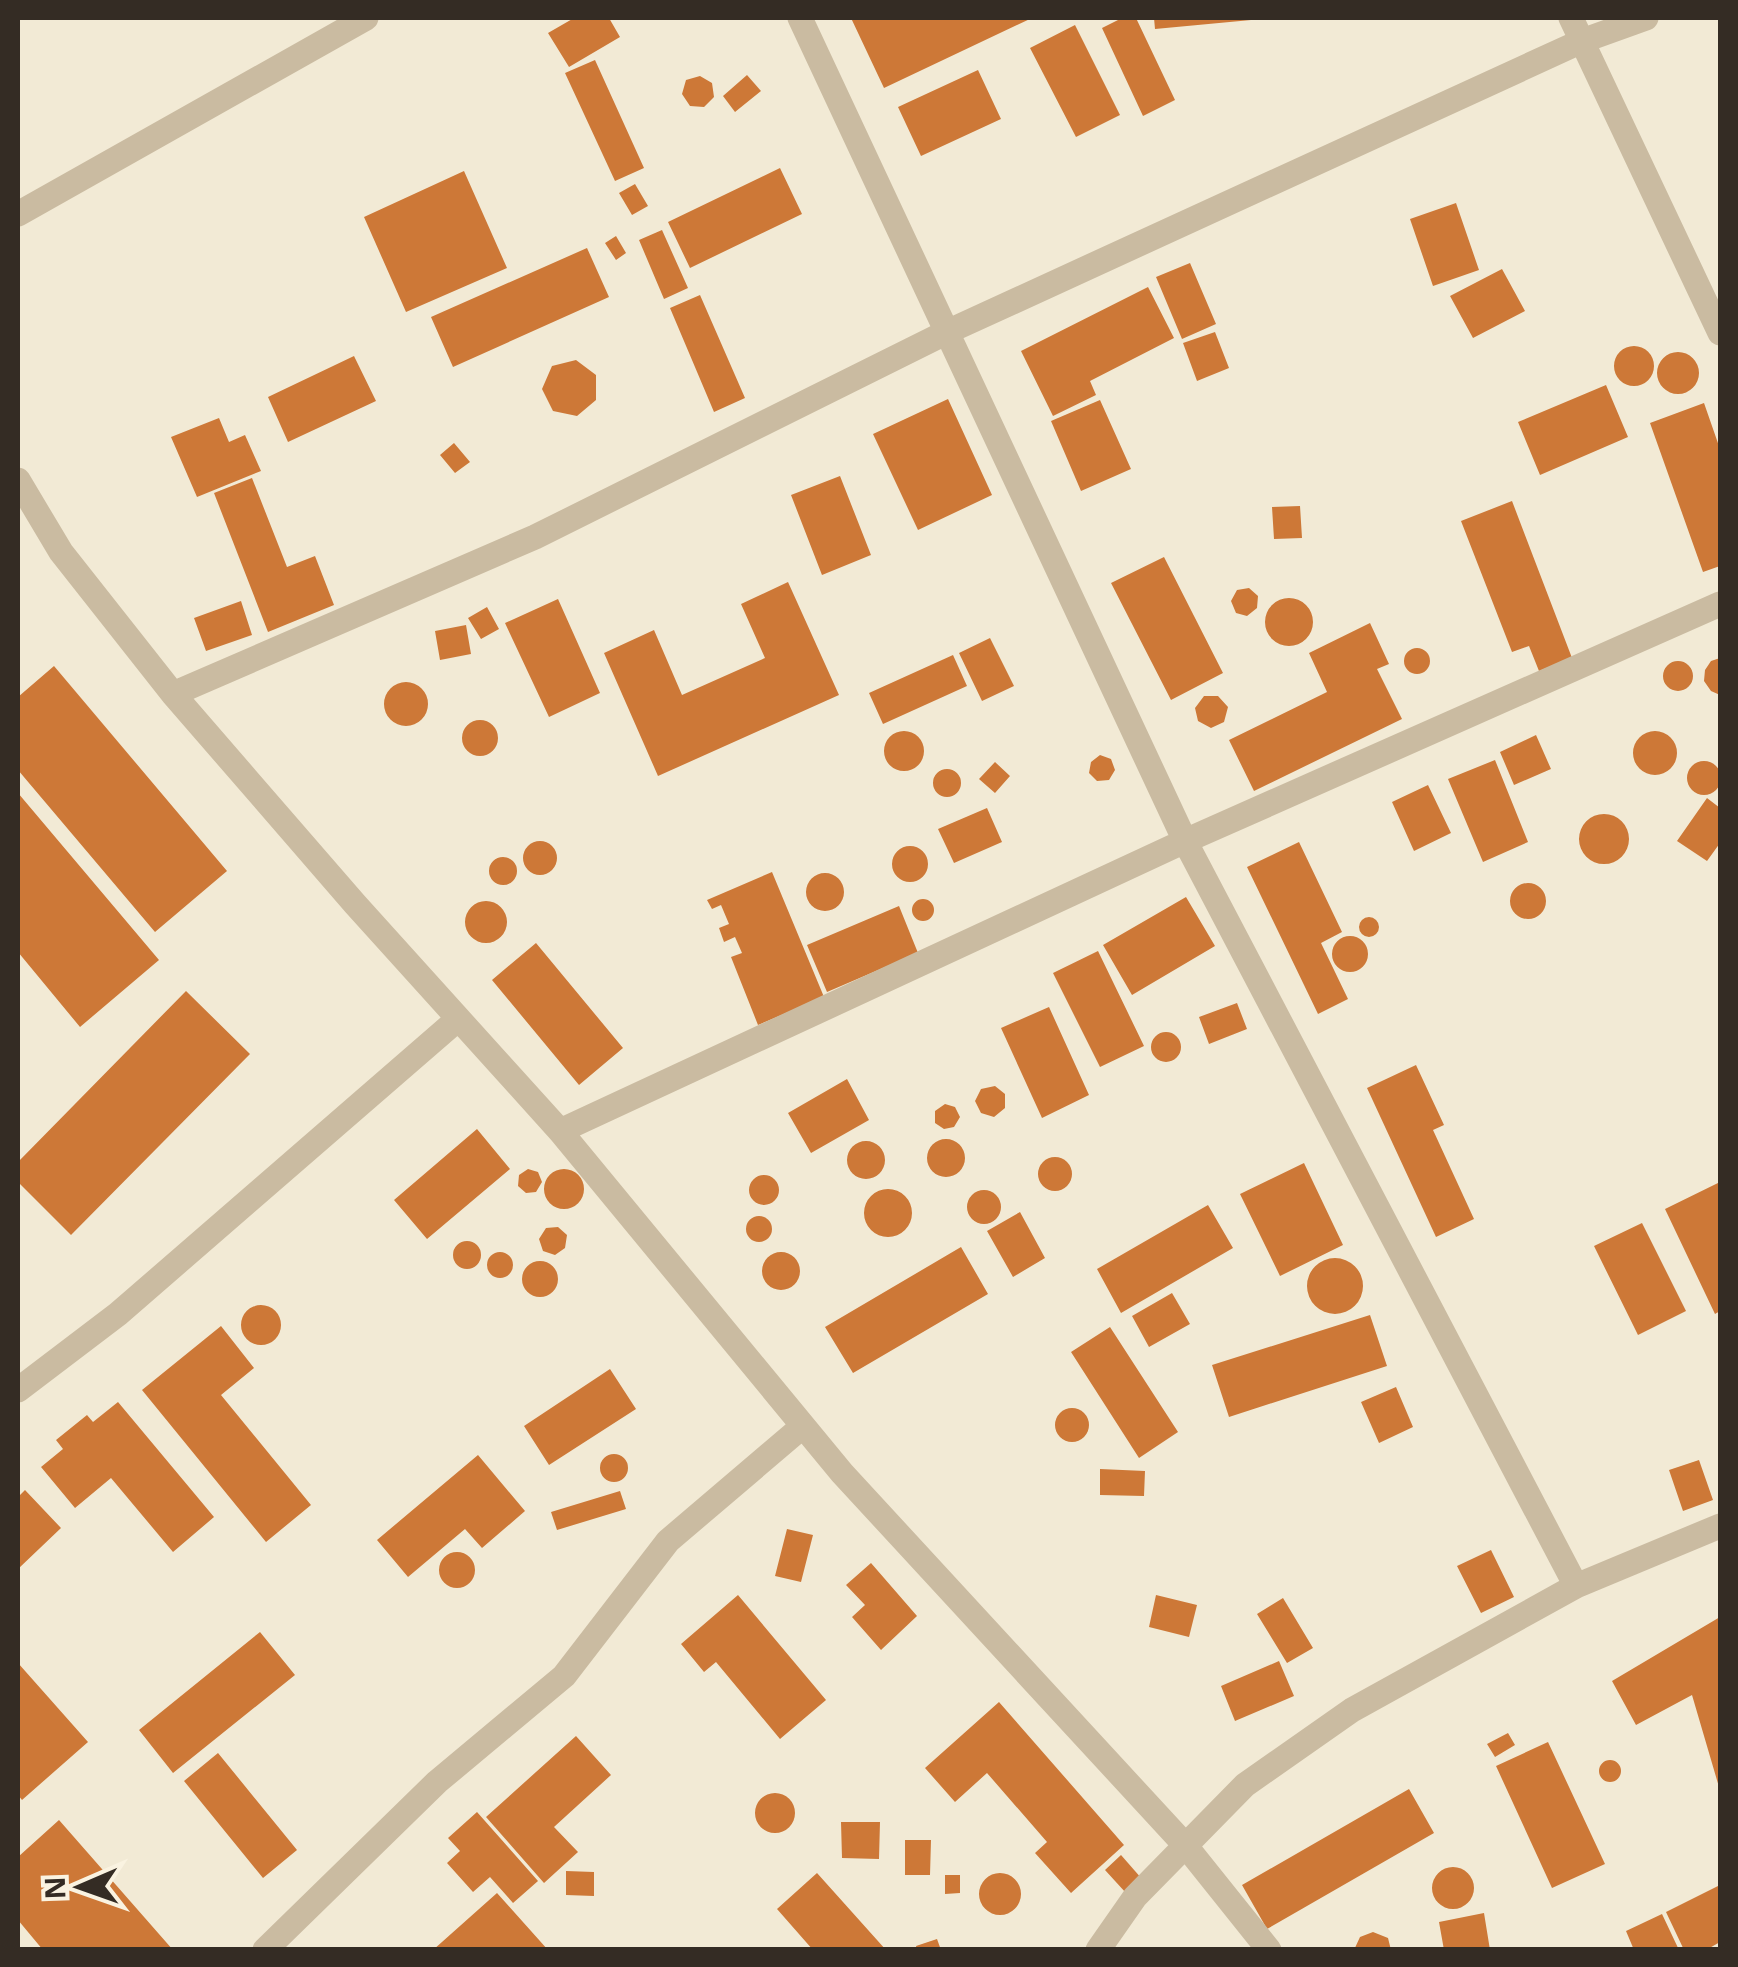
<svg xmlns="http://www.w3.org/2000/svg" width="1738" height="1967" viewBox="0 0 1738 1967" font-family="'Open Sans',sans-serif">
<style>
.building{fill:#cd7837}
.lines{fill:none;stroke-linecap:round;stroke-linejoin:round}
.minor{stroke:#cabba1;stroke-width:25}
</style>
<rect width="100%" height="100%" fill="#f2ead5"/>
<!-- building -->
<path class="building" d="M574 18H609L620 37 569 67 548 33Z
M851 18H1032L884 88Z
M1122 18H1136L1175 100 1143 116 1102 28Z
M1154 18H1251V20L1155 29Z
M1075 25 1120 115 1076 137 1030 48Z
M595 60 644 168 615 181 565 73Z
M978 70 1001 119 921 156 898 107Z
M747 75 761 91 735 112 723 96Z
M700 76 712 83 714 97 704 107 690 106 682 94 686 80Z
M780 168 802 214 690 268 668 222Z
M464 171 507 268 406 312 364 217Z
M635 184 648 206 632 215 619 193Z
M1456 203 1479 270 1433 286 1410 219Z
M662 230 688 288 664 299 639 240Z
M616 236 626 253 616 260 605 243Z
M587 248 609 297 453 367 431 317Z
M1190 263 1216 324 1182 339 1156 277Z
M1502 269 1525 311 1473 338 1450 296Z
M1148 287 1174 338 1090 381 1096 395 1053 416 1021 351Z
M700 295 745 398 714 412 670 308Z
M1215 332 1229 368 1197 381 1183 343Z
M1614 366a20 20 0 1 1 40 0a20 20 0 1 1-40 0Z
M1657 373a21 21 0 1 1 42 0a21 21 0 1 1-42 0Z
M354 356 376 401 288 442 268 397Z
M576 360 596 375V400L577 416 553 411 542 389 552 366Z
M1606 385 1628 437 1540 475 1518 422Z
M948 399 992 495 918 530 873 434Z
M1100 400 1131 469 1081 491 1051 421Z
M1704 403 1720 449V566L1703 572 1650 423Z
M219 418 229 442 245 435 261 471 197 497 171 437Z
M454 443 470 462 455 473 440 455Z
M840 476 871 555 822 575 791 495Z
M252 478 287 567 315 556 334 605 268 632 214 493Z
M1512 501 1572 658 1539 671 1529 646 1512 652 1461 521Z
M1300 506 1302 538 1274 539 1272 507Z
M1164 557 1223 673 1171 700 1111 583Z
M788 582 839 695 658 776 604 653 654 630 682 695 765 658 741 604Z
M1249 588 1258 596 1257 608 1247 616 1236 613 1231 601 1237 590Z
M1265 622a24 24 0 1 1 48 0a24 24 0 1 1-48 0Z
M558 599 600 693 549 717 505 623Z
M241 601 252 635 206 651 194 618Z
M487 607 499 629 481 639 468 618Z
M1370 623 1389 664 1377 669 1402 719 1254 791 1229 740 1327 692 1309 653Z
M466 625 471 654 440 660 435 631Z
M990 638 1014 686 982 701 959 653Z
M1404 661a13 13 0 1 1 26 0a13 13 0 1 1-26 0Z
M953 655 967 686 883 724 869 693Z
M1720 658V695L1711 691 1704 681 1705 670 1711 661Z
M1663 676a15 15 0 1 1 30 0a15 15 0 1 1-30 0Z
M54 666 227 871 155 932 18 770V697Z
M384 704a22 22 0 1 1 44 0a22 22 0 1 1-44 0Z
M1204 696H1218L1228 707 1224 722 1211 728 1198 721 1195 708Z
M462 738a18 18 0 1 1 36 0a18 18 0 1 1-36 0Z
M884 751a20 20 0 1 1 40 0a20 20 0 1 1-40 0Z
M1633 753a22 22 0 1 1 44 0a22 22 0 1 1-44 0Z
M1536 735 1551 769 1514 785 1500 752Z
M1100 755 1111 759 1115 770 1109 780 1097 781 1089 773 1091 762Z
M1495 760 1528 842 1483 862 1448 779Z
M1687 778a17 17 0 1 1 34 0a17 17 0 1 1-34 0Z
M995 762 1010 776 995 793 979 779Z
M933 783a14 14 0 1 1 28 0a14 14 0 1 1-28 0Z
M1428 785 1451 833 1414 851 1392 802Z
M18 793 159 960 80 1027 18 952Z
M1707 798 1720 808V843L1707 861 1677 841Z
M987 808 1002 842 954 863 938 829Z
M1579 839a25 25 0 1 1 50 0a25 25 0 1 1-50 0Z
M523 858a17 17 0 1 1 34 0a17 17 0 1 1-34 0Z
M1299 842 1342 932 1321 943 1348 999 1318 1014 1247 867Z
M892 864a18 18 0 1 1 36 0a18 18 0 1 1-36 0Z
M489 871a14 14 0 1 1 28 0a14 14 0 1 1-28 0Z
M772 872 824 997 758 1025 731 957 742 953 735 937 724 942 719 928 729 924 721 905 712 909 707 900Z
M806 892a19 19 0 1 1 38 0a19 19 0 1 1-38 0Z
M1510 901a18 18 0 1 1 36 0a18 18 0 1 1-36 0Z
M1186 897 1215 946 1132 995 1103 945Z
M912 910a11 11 0 1 1 22 0a11 11 0 1 1-22 0Z
M465 922a21 21 0 1 1 42 0a21 21 0 1 1-42 0Z
M899 906 918 953 827 992 807 945Z
M1359 927a10 10 0 1 1 20 0a10 10 0 1 1-20 0Z
M1332 954a18 18 0 1 1 36 0a18 18 0 1 1-36 0Z
M536 943 623 1048 579 1085 492 980Z
M1098 951 1144 1046 1100 1067 1053 973Z
M186 991 250 1054 71 1235 18 1182V1162Z
M1237 1003 1247 1029 1209 1044 1199 1017Z
M1049 1007 1089 1095 1042 1118 1001 1028Z
M1151 1047a15 15 0 1 1 30 0a15 15 0 1 1-30 0Z
M1416 1065 1444 1125 1433 1130 1474 1219 1436 1237 1367 1088Z
M847 1079 869 1120 811 1153 788 1113Z
M995 1086 1005 1094V1108L994 1117 981 1113 975 1101 981 1089Z
M945 1104 955 1107 960 1117 954 1127 944 1129 935 1123V1111Z
M477 1129 510 1169 427 1239 394 1200Z
M927 1158a19 19 0 1 1 38 0a19 19 0 1 1-38 0Z
M847 1160a19 19 0 1 1 38 0a19 19 0 1 1-38 0Z
M1038 1174a17 17 0 1 1 34 0a17 17 0 1 1-34 0Z
M1304 1163 1343 1245 1280 1276 1240 1194Z
M528 1169 538 1172 542 1182 536 1192 526 1193 518 1186 519 1175Z
M544 1189a20 20 0 1 1 40 0a20 20 0 1 1-40 0Z
M749 1190a15 15 0 1 1 30 0a15 15 0 1 1-30 0Z
M1720 1182V1311L1715 1314 1665 1209Z
M864 1213a24 24 0 1 1 48 0a24 24 0 1 1-48 0Z
M967 1207a17 17 0 1 1 34 0a17 17 0 1 1-34 0Z
M1208 1205 1233 1248 1121 1313 1097 1269Z
M1020 1212 1045 1258 1013 1277 987 1231Z
M746 1229a13 13 0 1 1 26 0a13 13 0 1 1-26 0Z
M1642 1223 1686 1311 1638 1335 1594 1246Z
M558 1227 567 1235 565 1248 555 1255 543 1251 539 1239 546 1228Z
M453 1255a14 14 0 1 1 28 0a14 14 0 1 1-28 0Z
M961 1247 988 1294 853 1373 825 1327Z
M762 1271a19 19 0 1 1 38 0a19 19 0 1 1-38 0Z
M487 1265a13 13 0 1 1 26 0a13 13 0 1 1-26 0Z
M1307 1286a28 28 0 1 1 56 0a28 28 0 1 1-56 0Z
M522 1279a18 18 0 1 1 36 0a18 18 0 1 1-36 0Z
M1172 1293 1190 1324 1149 1347 1132 1316Z
M241 1325a20 20 0 1 1 40 0a20 20 0 1 1-40 0Z
M1370 1315 1387 1366 1229 1417 1212 1365Z
M221 1326 254 1368 221 1395 311 1505 266 1542 142 1390Z
M1110 1327 1178 1432 1139 1458 1071 1352Z
M610 1369 636 1409 549 1465 524 1426Z
M1396 1387 1413 1427 1379 1443 1361 1402Z
M118 1402 214 1517 173 1552 111 1478 75 1508 41 1467 63 1449 56 1440 87 1415 93 1422Z
M1055 1425a17 17 0 1 1 34 0a17 17 0 1 1-34 0Z
M600 1468a14 14 0 1 1 28 0a14 14 0 1 1-28 0Z
M478 1455 525 1511 482 1548 465 1529 408 1577 377 1540Z
M1699 1460 1713 1500 1683 1511 1669 1470Z
M1100 1469 1145 1471 1144 1496 1100 1495Z
M25 1490 61 1528 18 1569V1497Z
M620 1491 626 1509 557 1530 551 1512Z
M787 1529 813 1535 801 1582 775 1576Z
M1491 1550 1514 1597 1481 1613 1457 1566Z
M439 1570a18 18 0 1 1 36 0a18 18 0 1 1-36 0Z
M871 1563 917 1616 881 1650 852 1617 865 1605 846 1585Z
M738 1595 826 1700 780 1739 716 1662 704 1672 681 1644Z
M1156 1595 1197 1605 1189 1637 1149 1627Z
M1283 1598 1313 1648 1287 1663 1257 1614Z
M1720 1617V1787H1719L1692 1695 1636 1725 1612 1681Z
M260 1632 295 1675 173 1773 139 1730Z
M1279 1661 1294 1696 1235 1721 1221 1686Z
M18 1663 88 1742 22 1800 18 1795Z
M999 1702 1124 1845 1071 1893 1035 1853 1047 1842 987 1773 955 1802 925 1768Z
M1508 1733 1515 1745 1495 1757 1487 1744Z
M576 1736 611 1775 554 1827 578 1852 544 1883 486 1817Z
M1548 1742 1605 1864 1552 1888 1496 1766Z
M218 1753 297 1850 263 1878 184 1781Z
M1599 1771a11 11 0 1 1 22 0a11 11 0 1 1-22 0Z
M1409 1789 1434 1833 1267 1929 1242 1885Z
M755 1813a20 20 0 1 1 40 0a20 20 0 1 1-40 0Z
M477 1812 538 1881 513 1903 490 1877 473 1892 447 1863 460 1851 448 1838Z
M59 1820 173 1950H43L18 1920V1857Z
M841 1822H880L879 1859 842 1858Z
M905 1840H931L930 1875H905Z
M1121 1855 1142 1879 1126 1893 1105 1870Z
M1432 1888a21 21 0 1 1 42 0a21 21 0 1 1-42 0Z
M566 1871 594 1872V1896L566 1895Z
M979 1894a21 21 0 1 1 42 0a21 21 0 1 1-42 0Z
M817 1873 886 1950H813L777 1909Z
M945 1875H960V1893L945 1894Z
M1720 1885V1942L1706 1950H1684L1666 1912Z
M497 1893 548 1950H433Z
M1484 1913 1490 1950H1444L1439 1922Z
M1662 1914 1679 1950H1634L1626 1931Z
M1373 1932 1388 1938 1391 1950H1354L1360 1937Z
M937 1939 941 1950H917L916 1946Z"/>
<g class="lines">
<!-- minor -->
<path class="minor" d="M800 18 1185 841 1576 1586
M1571 18 1720 333
M18 214 366 18
M18 480 61 552 173 694 355 904 560 1131 842 1473 1185 1845 1269 1950
M173 694 535 537 947 332 1582 41 1646 18
M560 1131 1185 841 1720 604
M18 1390 118 1314 458 1019
M265 1950 437 1782 564 1676 668 1541 803 1426
M1098 1950 1135 1897 1245 1785 1352 1710 1576 1586 1720 1526"/>
</g>
<!-- border -->
<rect width="1738" height="1967" fill="none" stroke="#342c24" stroke-width="40"/>
<!-- north arrow -->
<g transform="translate(80 1887) rotate(268)" stroke="#faf3e1" stroke-width="8" paint-order="stroke">
<path d="M0-8L18 38L0 25L-18 38Z" fill="#342c24"/>
<text y="-15" font-size="28" font-weight="bold" text-anchor="middle" fill="#342c24">N</text>
</g>
</svg>
